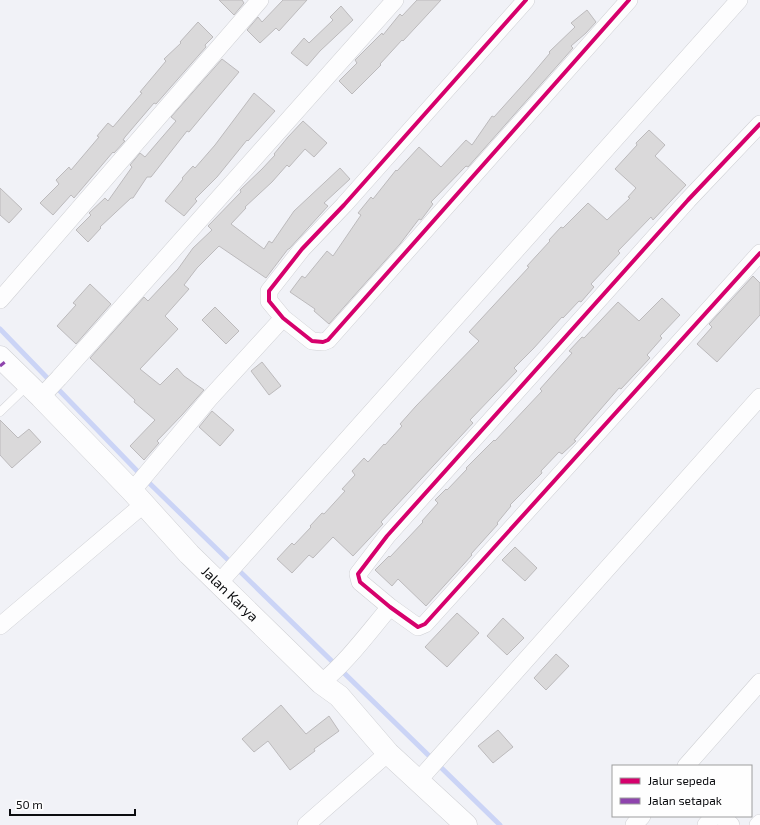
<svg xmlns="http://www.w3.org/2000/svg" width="760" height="825" viewBox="0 0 760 825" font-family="'Exo 2',sans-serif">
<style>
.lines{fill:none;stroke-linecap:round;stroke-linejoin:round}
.stream{stroke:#cbd4f6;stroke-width:5}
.building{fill:#dad9da;stroke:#bcbabc}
.lane-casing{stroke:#cfd0d4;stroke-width:9}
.street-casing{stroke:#cfd0d4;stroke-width:18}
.secondary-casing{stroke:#cfd0d4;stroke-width:23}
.lane{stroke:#fdfdfe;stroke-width:8}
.street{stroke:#fdfdfe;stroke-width:17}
.secondary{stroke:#fdfdfe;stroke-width:22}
.quiet{stroke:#8e44ad;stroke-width:3;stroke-dasharray:6 3;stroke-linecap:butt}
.cycleway-casing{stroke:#fefefe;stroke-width:6}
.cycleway{stroke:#d6006c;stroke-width:4}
.labels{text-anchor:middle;stroke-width:3.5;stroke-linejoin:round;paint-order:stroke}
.street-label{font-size:14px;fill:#0b0c0f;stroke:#fefefe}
</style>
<rect width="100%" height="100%" fill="#f1f2f7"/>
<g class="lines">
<!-- stream -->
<path class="stream" d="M0 329 141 475 500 825"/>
</g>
<!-- building -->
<path class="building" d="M219 0H242L244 3 234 15Z
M283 0H307L279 31 276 28 260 43 247 30 258 17 262 22Z
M417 0H441L403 41 402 40 380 64 381 65 352 94 339 81 357 63 355 60 382 33 383 35 400 14 402 16Z
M341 6 353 20 320 51 307 66 291 53 304 38 309 43 333 20 330 17Z
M587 10 596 22 586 33 571 46 573 48 468 167 466 166 431 202 433 204 421 220 419 219 400 244 329 324 314 311 315 309 290 292 302 276 305 278 327 251 333 256 361 215 358 213 371 197 373 199 396 170 397 171 419 147 441 167 466 140 472 145 492 116 494 117 529 78 550 53 549 52 575 27 571 23Z
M198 22 213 37 205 45 206 47 156 104 154 103 125 137 123 140 125 141 114 153 113 152 74 198 71 195 53 215 40 203 59 184 56 180 69 167 71 170 99 137 97 136 108 123 113 127 142 93 140 92 166 61 164 59 181 43 180 42Z
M222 59 239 72 189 132 187 131 151 177H147L133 198H131L100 227 101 228 88 242 76 230 91 215 89 213 105 198 108 201 132 167 130 165 140 153 145 157 176 121 171 117Z
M254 93 275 111 248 141 247 140 217 177 195 199 197 201 184 216 165 201 183 179 182 178 193 166 195 168 215 145Z
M303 121 327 143 314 157 305 149 289 167 287 165 272 182 245 207 246 208 231 224 264 249 269 241 272 243 294 211 340 168 350 179 324 203 328 206 289 249H288L266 278 219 246 197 268 184 285 189 289 165 316 178 329 140 369 160 385 177 368 184 376 204 390 182 415 157 441 159 443 144 460 130 446 155 420 134 402 135 400 90 358 144 297 148 301 178 269 193 248 212 230 208 226 241 192 240 190 262 169 275 155 274 154 288 137Z
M649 130 665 145 655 156 686 185 653 220 651 217 618 251 620 253 591 284 594 287 581 302 579 301 563 318 562 317 533 349 514 368 517 371 470 420 473 423 381 522 383 524 353 556 333 537 313 558 309 555 292 573 277 559 292 543 294 545 311 527 310 526 322 513 324 514 345 491 342 489 355 475 352 471 364 458 368 462 384 444 385 445 402 426 400 424 416 406 479 341 469 332 529 267 527 266 550 241 549 240 561 227 563 228 588 203 607 220 630 198 628 197 636 188 615 169 637 145 636 143Z
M0 188 22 209 9 223 0 215Z
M753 276 760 283V315L717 362 697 344 712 327 709 324Z
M90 284 111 304 76 344 57 326 76 305 73 303Z
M662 298 680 315 660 336 662 338 647 355 650 358 621 389 619 388 574 440 576 441 562 454 559 452 541 471 542 473 510 505 511 506 497 523 498 524 471 554 472 555 426 606 398 579 392 586 375 570 389 556 390 557 423 522 422 521 438 503 435 500 446 489 447 490 467 469 466 468 494 440 495 441 542 391 540 389 572 353 569 351 582 337 584 338 618 302 639 321Z
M215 307 239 331 226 344 202 320Z
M262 362 281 386 269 395 251 371Z
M212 411 234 430 220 446 199 427Z
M0 420 18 438 29 429 41 442 12 468 0 455Z
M515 547 537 568 525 581 502 560Z
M457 613 479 633 447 667 425 647Z
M503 618 524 638 507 655 487 636Z
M556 654 569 666 546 690 534 678Z
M281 705 306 734 329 716 339 731 314 749 315 751 290 770 268 741 254 752 242 739Z
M498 730 513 747 493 763 478 746Z"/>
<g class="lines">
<defs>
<path id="lane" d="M0 412 28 385"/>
<path id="street" d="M526 0 344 205 302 249 269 291V301L283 318 312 341 323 342 328 340 629 0
M760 124 688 200 387 536 358 574 360 582 390 607 418 627 425 624 760 253
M0 300 260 0
M41 397 59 378 395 0
M132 491 209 399 283 318
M219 583 739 0
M0 626 144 504
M321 683C347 662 368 633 390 607
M686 766 760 682
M418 781 760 397
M721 816 731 825
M306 825 388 753
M634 825 642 816
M706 825 714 816
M758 825 760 823"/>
<path id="secondary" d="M0 357 41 397 132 491 189 554 321 683 339 696 388 753 466 825"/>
</defs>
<!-- lane casing -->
<use href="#lane" class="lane-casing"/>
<!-- street casing -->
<use href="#street" class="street-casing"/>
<!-- secondary casing -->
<use href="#secondary" class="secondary-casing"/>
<!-- lane -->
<use href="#lane" class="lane"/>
<!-- street -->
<use href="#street" class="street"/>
<!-- secondary -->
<use href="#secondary" class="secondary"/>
<!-- quiet -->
<path class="quiet" d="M0 366 5 362"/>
<defs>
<path id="cycleway" d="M526 0 344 205 302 249 269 291V301L283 318 312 341 323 342 328 340 629 0
M760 124 688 200 387 536 358 574 360 582 390 607 418 627 425 624 760 253"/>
</defs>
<!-- cycleway casing -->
<use href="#cycleway" class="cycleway-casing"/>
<!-- cycleway -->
<use href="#cycleway" class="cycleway"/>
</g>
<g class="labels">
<!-- street labels -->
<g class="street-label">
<text transform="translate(230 594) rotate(44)" y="5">Jalan Karya</text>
</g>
</g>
<!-- legend -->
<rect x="612" y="765" width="140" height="52" fill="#fefefe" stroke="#9d9d9e"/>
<rect x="620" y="778" width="20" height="6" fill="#d6006c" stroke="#9d9d9e"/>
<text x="648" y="785" font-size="12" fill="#0b0c0f">Jalur sepeda</text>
<rect x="620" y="798" width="20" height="6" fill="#8e44ad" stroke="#9d9d9e"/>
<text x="648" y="805" font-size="12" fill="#0b0c0f">Jalan setapak</text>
<!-- scale -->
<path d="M10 809v6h125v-6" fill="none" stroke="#0b0c0f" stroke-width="2"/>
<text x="16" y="809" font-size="12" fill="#0b0c0f" stroke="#fefefe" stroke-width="3" paint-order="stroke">50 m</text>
</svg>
